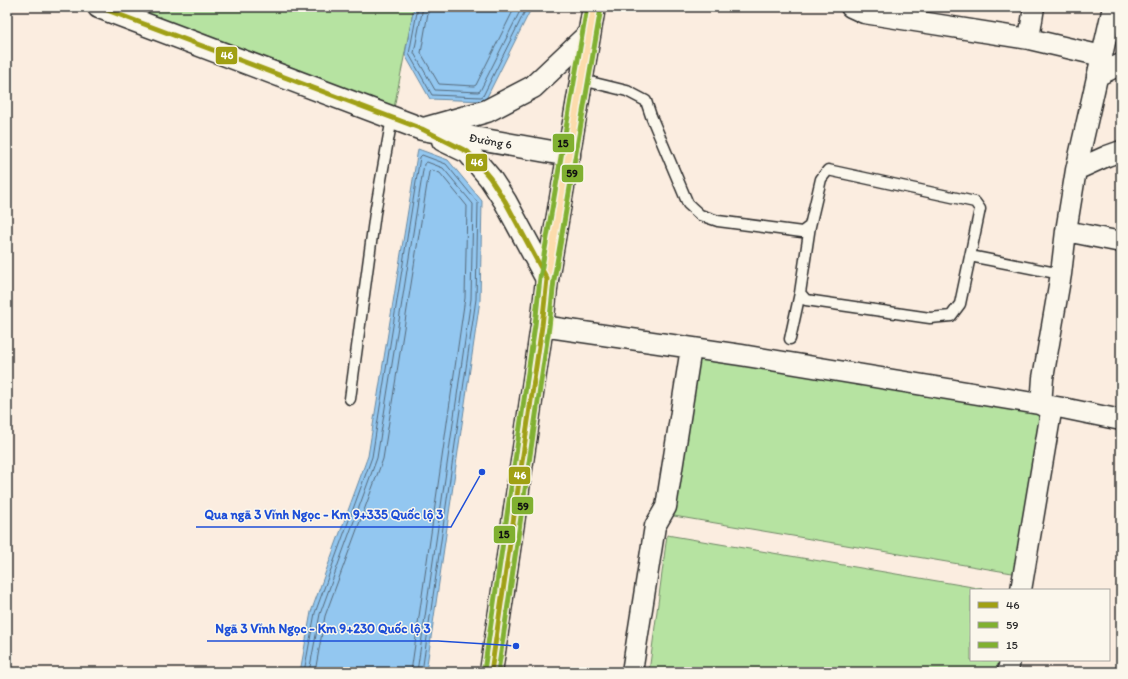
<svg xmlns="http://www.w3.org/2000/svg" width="1128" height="679" viewBox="0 0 1128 679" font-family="Itim,sans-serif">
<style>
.green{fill:#b6e3a1;stroke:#708766}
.water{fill:#93c7f0;stroke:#6989a1}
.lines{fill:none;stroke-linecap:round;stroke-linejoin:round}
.shore{stroke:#55697a;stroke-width:1}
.lane-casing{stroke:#2b2b2b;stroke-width:13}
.street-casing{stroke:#2b2b2b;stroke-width:23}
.secondary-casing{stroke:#2b2b2b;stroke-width:25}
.highway-casing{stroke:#2b2b2b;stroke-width:25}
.lane{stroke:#fbf7ec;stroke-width:10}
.street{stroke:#fbf7ec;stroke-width:20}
.secondary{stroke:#fbf7ec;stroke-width:22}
.highway{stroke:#fcdcac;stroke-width:22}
.bus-1-casing{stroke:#fbf7ec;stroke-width:8}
.bus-2-casing{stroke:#fbf7ec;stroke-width:8}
.bus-3-casing{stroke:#fbf7ec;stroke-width:8}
.bus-1{stroke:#a0a013;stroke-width:5}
.bus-2{stroke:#80b030;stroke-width:5}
.bus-3{stroke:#80b030;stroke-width:5}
.labels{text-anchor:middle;stroke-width:3;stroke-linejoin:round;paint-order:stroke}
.street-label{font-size:12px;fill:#2b2b2b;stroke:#fbf7ec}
.leader{fill:none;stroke:#1d4ed8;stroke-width:1.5}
.callout-dot{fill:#1d4ed8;stroke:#fbf7ec;stroke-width:1.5}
.callout-label{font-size:13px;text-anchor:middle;font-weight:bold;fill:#1d4ed8;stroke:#fbf7ec;stroke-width:3;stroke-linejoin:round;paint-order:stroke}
.line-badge{stroke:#fbf7ec;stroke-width:1.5}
.badge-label{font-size:11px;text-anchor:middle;font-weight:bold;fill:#fff}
.pale-badge-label{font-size:11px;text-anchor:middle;font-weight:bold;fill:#111}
</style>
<rect width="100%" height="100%" fill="#fbede0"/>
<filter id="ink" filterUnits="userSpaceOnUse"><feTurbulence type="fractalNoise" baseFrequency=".025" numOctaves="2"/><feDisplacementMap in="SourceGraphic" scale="8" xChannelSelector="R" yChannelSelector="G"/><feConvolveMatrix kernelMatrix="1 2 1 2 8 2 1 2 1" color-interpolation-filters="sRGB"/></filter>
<g filter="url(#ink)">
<!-- green -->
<path class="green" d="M99 7H414L392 118Z
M691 348 1052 406 1024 575 662 514Z
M667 535 990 590H971V660H1010L1008 672H649Z"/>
<!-- water -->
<path class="water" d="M414 7H532L485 101 430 99 405 55Z
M418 149 448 160 482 201 480 300 426 672H300L311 612 368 456Z"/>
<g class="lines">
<!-- shore -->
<path class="shore" d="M418 7 409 54 432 95 481 97 483 96 527 7
M423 7 414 53 435 90 478 92 480 91 522 7
M429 7 421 53 439 84 474 86 476 85 515 7
M304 672 315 613 372 457 420 157 422 155 446 164 478 203 476 299 422 672
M309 672 320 614 377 458 424 164 427 162 443 168 473 204 471 299 417 672
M315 672 325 616 383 459 429 172 431 170 440 173 467 206 465 298 411 672"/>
<defs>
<path id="lane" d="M582 80 627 91 646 101 651 116 688 204 700 215 718 221 802 232 810 226 821 179 828 170 975 202 980 209 960 304 951 316 930 318 806 300 800 293 810 226
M970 256 1061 274
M790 339 800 293
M350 399 375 213 392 118"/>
<path id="street" d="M851 7 864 13 1029 39 1102 56
M1029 39 1034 7
M1097 76 1121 64
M1076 170 1113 7
M1066 231 1121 242
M542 326 741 355 1063 408 1121 420
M1041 405 1043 378 1061 274 1066 231 1076 170 1107 156 1121 151
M1021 590 1052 406
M632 672 655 526 666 507 691 348
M1008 672 1010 660"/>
<g id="secondary">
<path id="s1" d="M99 7 422 129 569 155"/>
<path d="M427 128 487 111 533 87 589 34"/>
<path d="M443 140 468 152 490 178 505 201 547 279"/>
</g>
<path id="highway" d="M491 672 542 326 547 279 594 7"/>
</defs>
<!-- lane casing -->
<use href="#lane" class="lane-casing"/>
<!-- street casing -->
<use href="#street" class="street-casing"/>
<!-- secondary casing -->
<use href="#secondary" class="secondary-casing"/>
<!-- highway casing -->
<use href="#highway" class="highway-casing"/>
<!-- lane -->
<use href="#lane" class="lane"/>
<!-- street -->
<use href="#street" class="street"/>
<!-- secondary -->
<use href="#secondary" class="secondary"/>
<!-- highway -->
<use href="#highway" class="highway"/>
<defs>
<path id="bus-1" d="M99 7 422 129 468 152 490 178 505 201 547 279
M491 672 542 326 547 279"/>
<path id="bus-2" d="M498 672 549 327 554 280 601 8"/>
<path id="bus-3" d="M484 671 535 325 540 278 587 7"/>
</defs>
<!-- bus-1 casing -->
<use href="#bus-1" class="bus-1-casing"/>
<!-- bus-2 casing -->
<use href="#bus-2" class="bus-2-casing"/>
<!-- bus-3 casing -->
<use href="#bus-3" class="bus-3-casing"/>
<!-- bus-1 -->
<use href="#bus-1" class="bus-1"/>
<!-- bus-2 -->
<use href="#bus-2" class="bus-2"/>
<!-- bus-3 -->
<use href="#bus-3" class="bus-3"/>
</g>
</g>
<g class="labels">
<!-- street labels -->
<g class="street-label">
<text dy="4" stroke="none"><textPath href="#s1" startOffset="415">Đường 6</textPath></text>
</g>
</g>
<!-- callouts -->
<path class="leader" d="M482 472L451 527H196M516 646L438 641H207"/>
<g class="callout-dot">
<circle cx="482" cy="472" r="4"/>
<circle cx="516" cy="646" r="4"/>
</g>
<g class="callout-label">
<text x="324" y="519">Qua ngã 3 Vĩnh Ngọc - Km 9+335 Quốc lộ 3</text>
<text x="323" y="633">Ngã 3 Vĩnh Ngọc - Km 9+230 Quốc lộ 3</text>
</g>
<g class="line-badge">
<rect x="215" y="46" width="23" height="19" rx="4" fill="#a0a013"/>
<rect x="552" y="133" width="23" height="20" rx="4" fill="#80b030"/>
<rect x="465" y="153" width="23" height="19" rx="4" fill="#a0a013"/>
<rect x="561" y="164" width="23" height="19" rx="4" fill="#80b030"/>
<rect x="508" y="466" width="23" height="19" rx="4" fill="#a0a013"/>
<rect x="511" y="496" width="23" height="19" rx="4" fill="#80b030"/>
<rect x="493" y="525" width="23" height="19" rx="4" fill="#80b030"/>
</g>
<g class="badge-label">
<text x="227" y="59">46</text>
<text x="477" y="166">46</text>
<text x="520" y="479">46</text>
</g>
<g class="pale-badge-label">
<text x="563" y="147">15</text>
<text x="572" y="177">59</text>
<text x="523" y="510">59</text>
<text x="504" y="538">15</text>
</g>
<!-- margin -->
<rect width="1128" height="679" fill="none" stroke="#fbf7ec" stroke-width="24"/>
<rect x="12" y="12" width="1104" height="655" fill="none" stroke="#2b2b2b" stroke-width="1.5" filter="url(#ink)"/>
<!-- legend -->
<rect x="970" y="589" width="140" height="72" fill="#fbf7ec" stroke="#a8a59f"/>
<rect x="978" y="602" width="20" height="6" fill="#a0a013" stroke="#a8a59f"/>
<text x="1006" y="609" font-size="12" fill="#2b2b2b">46</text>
<rect x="978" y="622" width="20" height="6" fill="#80b030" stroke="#a8a59f"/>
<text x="1006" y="629" font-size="12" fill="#2b2b2b">59</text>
<rect x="978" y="642" width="20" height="6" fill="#80b030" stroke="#a8a59f"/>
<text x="1006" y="649" font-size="12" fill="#2b2b2b">15</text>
</svg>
